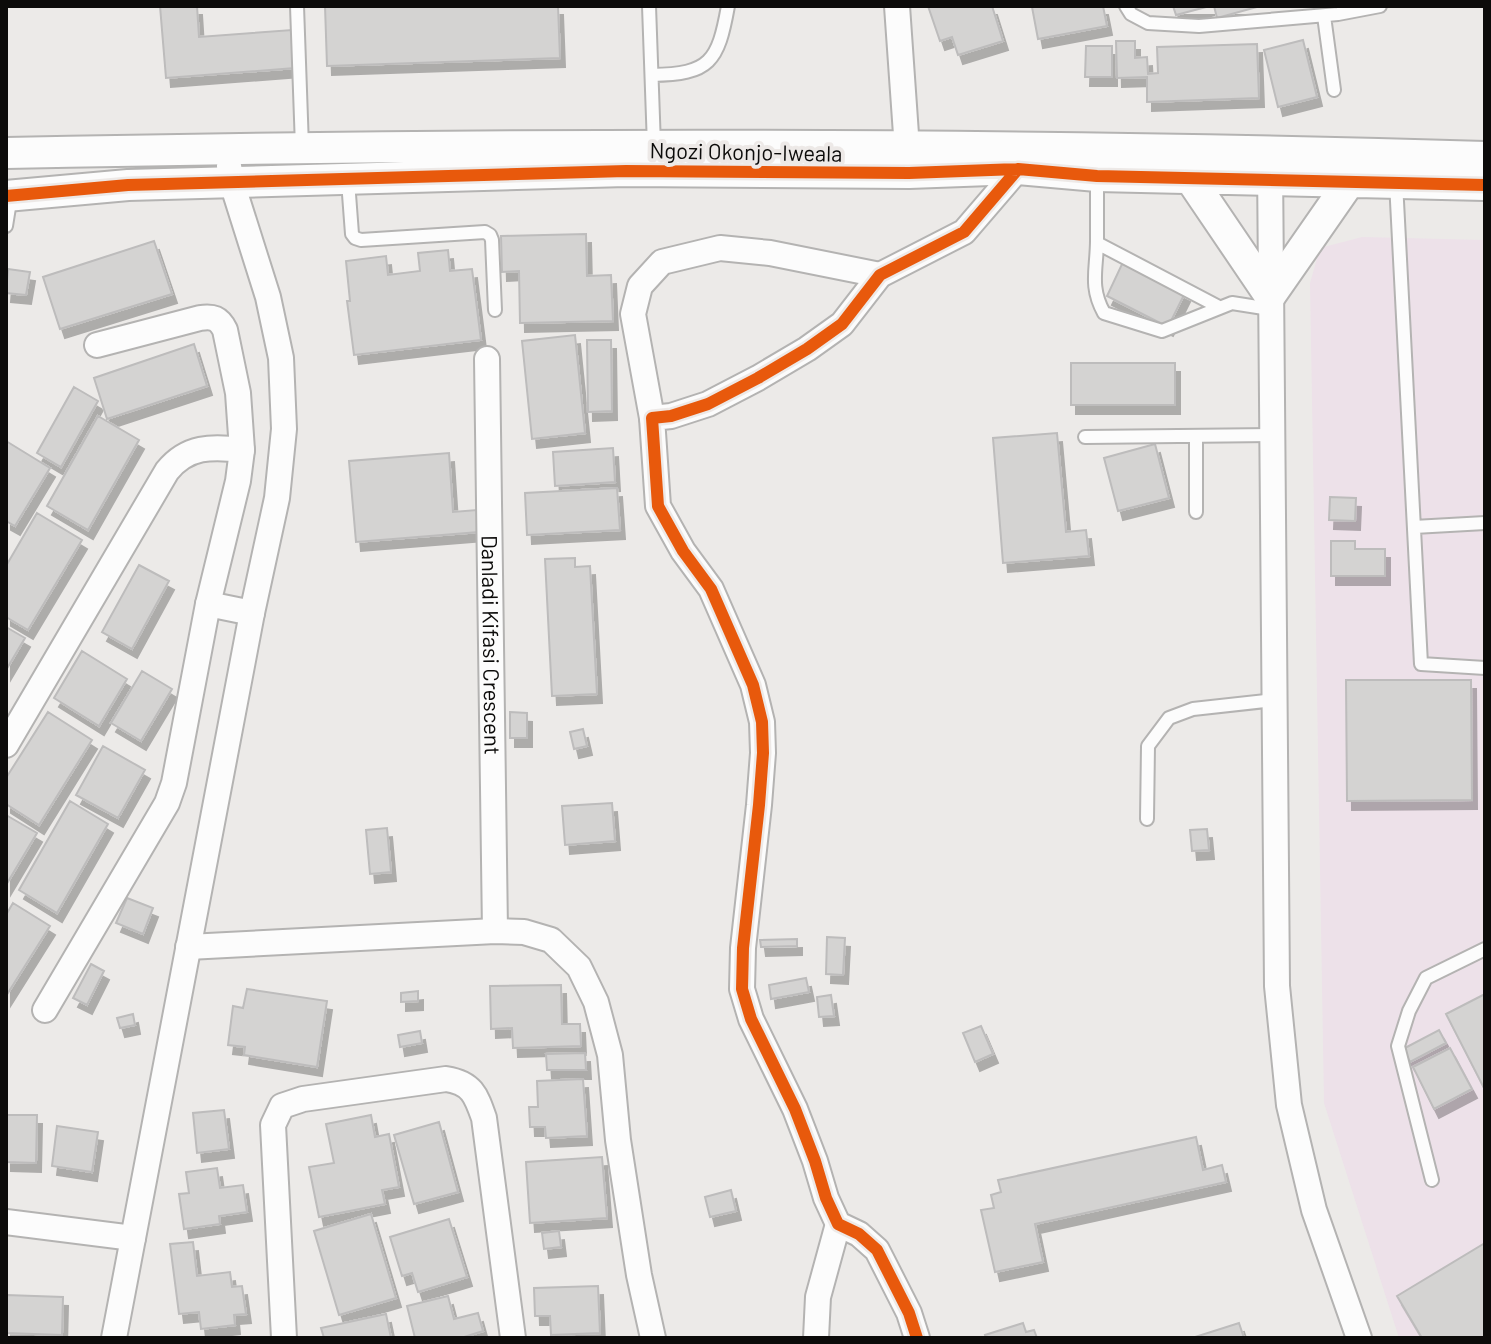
<svg xmlns="http://www.w3.org/2000/svg" width="1491" height="1344" viewBox="0 0 1491 1344" font-family="Barlow,sans-serif">
<style>
.industrial{fill:#ede1e9}
.building{fill:#d4d3d2;stroke:#bdbcbc;stroke-width:2;filter:url(#shadow)}
.lines{fill:none;stroke-linecap:round;stroke-linejoin:round}
.service-casing{stroke:#b4b3b2;stroke-width:16}
.minor-casing{stroke:#b4b3b2;stroke-width:28}
.tertiary-casing{stroke:#b4b3b2;stroke-width:34}
.service{stroke:#fcfcfc;stroke-width:12}
.minor{stroke:#fcfcfc;stroke-width:24}
.tertiary{stroke:#fcfcfc;stroke-width:30}
.cycleway-casing{stroke:#ede9e7;stroke-width:17}
.cycleway{stroke:#e8590c;stroke-width:12}
.labels{text-anchor:middle;stroke-width:8;stroke-linejoin:round;paint-order:stroke}
.street-label{font-size:22px;fill:#0c0b0a;stroke:#ede9e7}
</style>
<defs>
<filter id="shadow"><feDropShadow dx="5" dy="9" stdDeviation="0" flood-color="#0004"/></filter>
</defs>
<rect width="100%" height="100%" fill="#eceae8"/>
<!-- industrial -->
<path class="industrial" d="M1362 237 1485 240V1338H1399L1324 1103 1310 283 1320 248Z"/>
<!-- building -->
<path class="building" d="M160 6H197L199 37 292 30 295 68 166 78Z
M325 6H558L560 58 327 66Z
M928 6H992L1003 41 958 55 952 37 940 41Z
M1038 6H1103L1107 26 1038 39 1032 7Z
M1173 6H1210L1176 15Z
M1214 6H1257V7L1217 18Z
M1303 40 1317 97 1278 107 1264 50Z
M1116 41H1135V58L1147 57 1148 74 1158 73 1157 47 1257 44 1259 98 1147 102V77L1117 78Z
M1086 46H1112V77H1085Z
M586 234 587 276 611 275 613 321 520 323 519 271 502 272 501 236Z
M154 241 172 294 60 329 43 277Z
M448 250 450 271 472 269 481 340 354 355 347 301H350L346 261 386 256 388 275 420 271 418 253Z
M1123 262 1185 293 1168 327 1107 296Z
M8 269 30 272 26 295 6 293Z
M575 335 585 433 532 439 522 341Z
M587 340H611L612 411 588 412Z
M194 344 207 386 107 419 94 378Z
M1071 363H1175V405H1071Z
M74 387 98 401 61 467 37 453Z
M98 416 139 440 88 530 47 506Z
M1057 433 1066 532 1086 530 1089 556 1003 563 993 438Z
M6 441 50 468 15 526 6 521Z
M1155 444 1169 498 1118 511 1104 458Z
M613 448 615 482 555 486 553 452Z
M449 453 453 512 477 510 479 532 356 542 349 461Z
M617 488 620 530 527 535 525 493Z
M1330 497 1356 498 1355 521 1329 520Z
M37 513 82 540 28 630 6 617V566Z
M1331 541H1355V549H1385V576H1331Z
M575 558V567L590 566 597 694 552 696 545 559Z
M139 565 169 581 132 649 102 632Z
M6 627 25 638 6 670Z
M82 651 127 679 99 726 54 698Z
M142 671 172 689 141 741 111 723Z
M1346 680H1471L1472 800 1347 801Z
M48 712 92 740 39 825 6 804V778Z
M510 712 527 713V738H510Z
M583 729 587 746 574 749 570 732Z
M103 746 145 770 118 818 76 795Z
M70 801 108 824 57 913 19 890Z
M612 803 615 841 565 845 562 806Z
M6 815 37 833 6 885Z
M387 828 391 872 370 874 366 830Z
M1207 829 1209 850 1192 851 1190 830Z
M127 898 153 908 143 934 116 923Z
M13 903 50 926 6 996V915Z
M827 937 845 938 843 975 826 974Z
M797 939V946L761 947 760 940Z
M91 964 104 971 87 1005 73 998Z
M806 978 809 992 771 999 769 985Z
M561 985 562 1024H580L581 1046 513 1048 512 1028 491 1029 490 986Z
M247 989 327 1001 317 1067 244 1055 245 1047 228 1045 233 1006 243 1008Z
M418 991V1001L401 1002V993Z
M1485 994V1090L1446 1014Z
M831 995 834 1016 819 1017 817 997Z
M133 1014 135 1025 120 1028 117 1018Z
M981 1026 993 1054 975 1062 963 1033Z
M1439 1030 1446 1043 1410 1062 1403 1049Z
M420 1031 422 1043 400 1047 398 1035Z
M1450 1048 1472 1089 1434 1109 1413 1067Z
M585 1053 586 1070H547L546 1054Z
M583 1079 587 1136 546 1138 545 1127H530L529 1107H538L537 1081Z
M224 1110 229 1149 197 1153 193 1113Z
M6 1115H37L36 1163 6 1162Z
M371 1115 375 1137 389 1134 399 1187 382 1190 385 1204 319 1217 309 1167 334 1163 326 1124Z
M439 1122 458 1192 414 1204 394 1135Z
M57 1126 98 1132 92 1172 52 1166Z
M1196 1137 1203 1170 1222 1165 1226 1182 1035 1224 1043 1262 995 1272 981 1210 994 1208 991 1195 1001 1192 998 1180Z
M602 1157 607 1218 530 1223 526 1162Z
M217 1168 220 1188 243 1185 247 1212 219 1216 220 1224 184 1229 179 1194 189 1193 186 1172Z
M731 1190 736 1211 710 1217 705 1197Z
M371 1214 396 1298 339 1315 314 1231Z
M449 1219 467 1277 418 1292 412 1273 402 1276 390 1237Z
M559 1231 561 1247 544 1249 542 1233Z
M193 1242 197 1276 230 1272 232 1287 242 1286 246 1314 234 1315 235 1325 201 1329 199 1312 179 1314 170 1244Z
M1485 1243V1338H1422L1397 1296Z
M598 1286 600 1333 551 1335 550 1316H535L534 1288Z
M6 1295 63 1297 62 1335 6 1333Z
M448 1296 454 1319 478 1313 483 1331 461 1338H415L407 1306Z
M386 1314 391 1338H324L321 1328Z
M1023 1323 1026 1332 1034 1330 1037 1338H986L985 1335Z
M1239 1323 1244 1338H1192Z"/>
<g class="lines">
<defs>
<path id="service" d="M297 6 302 147
M649 6 654 146
M1126 6 1131 14 1148 23 1199 26 1338 14 1380 6
M1324 16 1334 90
M652 75C710 74 718 62 728 6
M1097 176C1097 198 1097 219 1097 240 1097 269 1089 286 1104 313L1162 331 1232 303 1270 309
M348 181 352 234 355 238 361 240 485 232 490 235 492 240 495 310
M1396 182 1421 664 1485 668
M6 226 11 195
M1097 243 1219 307
M1085 437 1272 435
M1196 512V436
M1414 527 1485 523
M1147 819 1148 746 1169 718 1193 709 1275 700
M1432 1180 1398 1046 1409 1011 1426 978 1485 949"/>
<g id="minor">
<path d="M897 6 908 163"/>
<path d="M1270 164 1277 986 1289 1105 1314 1210 1359 1338"/>
<path id="s1" d="M487 359 495 931"/>
<path d="M652 418 633 314 640 286 662 262 720 248 770 253 880 275"/>
<path d="M208 604 252 613"/>
<path d="M6 745 167 471C187 446 212 446 242 450"/>
<path d="M188 947 495 931 524 932 551 940 579 967 596 1002 610 1055 618 1140 639 1275 653 1338"/>
<path d="M45 1010 167 803 174 783 208 604 238 481 242 450 238 393 225 330C219 318 213 316 200 318L97 345"/>
<path d="M6 1222 133 1238"/>
<path d="M114 1338 252 613 277 498 284 429 281 358 268 297 232 183 229 166"/>
<path d="M284 1338 273 1125 282 1106 303 1099 446 1079C472 1083 476 1095 484 1118L513 1338"/>
<path d="M816 1338 818 1297 838 1224"/>
<path d="M917 1338 909 1313 877 1250 859 1234 838 1224 826 1198 815 1161 795 1109 751 1019 742 989 743 948 759 805 763 753 762 722 753 685 711 589 683 551 658 506 652 418 671 416 708 404 758 378 807 349 842 324 880 275 964 232 1018 169"/>
</g>
<path id="tertiary" d="M6 153C499 143 992 142 1485 157
M1190 178 1270 296 1350 181
M6 196 128 185 626 171 909 173 1018 169 1097 176 1485 185"/>
</defs>
<!-- service casing -->
<use href="#service" class="service-casing"/>
<!-- minor casing -->
<use href="#minor" class="minor-casing"/>
<!-- tertiary casing -->
<use href="#tertiary" class="tertiary-casing"/>
<!-- service -->
<use href="#service" class="service"/>
<!-- minor -->
<use href="#minor" class="minor"/>
<!-- tertiary -->
<use href="#tertiary" class="tertiary"/>
<defs>
<path id="cycleway" d="M6 196 128 185 626 171 909 173 1018 169 1097 176 1485 185
M917 1338 909 1313 877 1250 859 1234 838 1224 826 1198 815 1161 795 1109 751 1019 742 989 743 948 759 805 763 753 762 722 753 685 711 589 683 551 658 506 652 418 671 416 708 404 758 378 807 349 842 324 880 275 964 232 1018 169"/>
</defs>
<!-- cycleway casing -->
<use href="#cycleway" class="cycleway-casing"/>
<!-- cycleway -->
<use href="#cycleway" class="cycleway"/>
</g>
<g class="labels">
<!-- street labels -->
<g class="street-label">
<text transform="translate(746 152) rotate(1)" y="8">Ngozi Okonjo-Iweala</text>
<text dy="8" stroke="none"><textPath href="#s1" startOffset="286">Danladi Kifasi Crescent</textPath></text>
</g>
</g>
<!-- border -->
<rect width="1491" height="1344" fill="none" stroke="#0c0b0a" stroke-width="16"/>
</svg>
